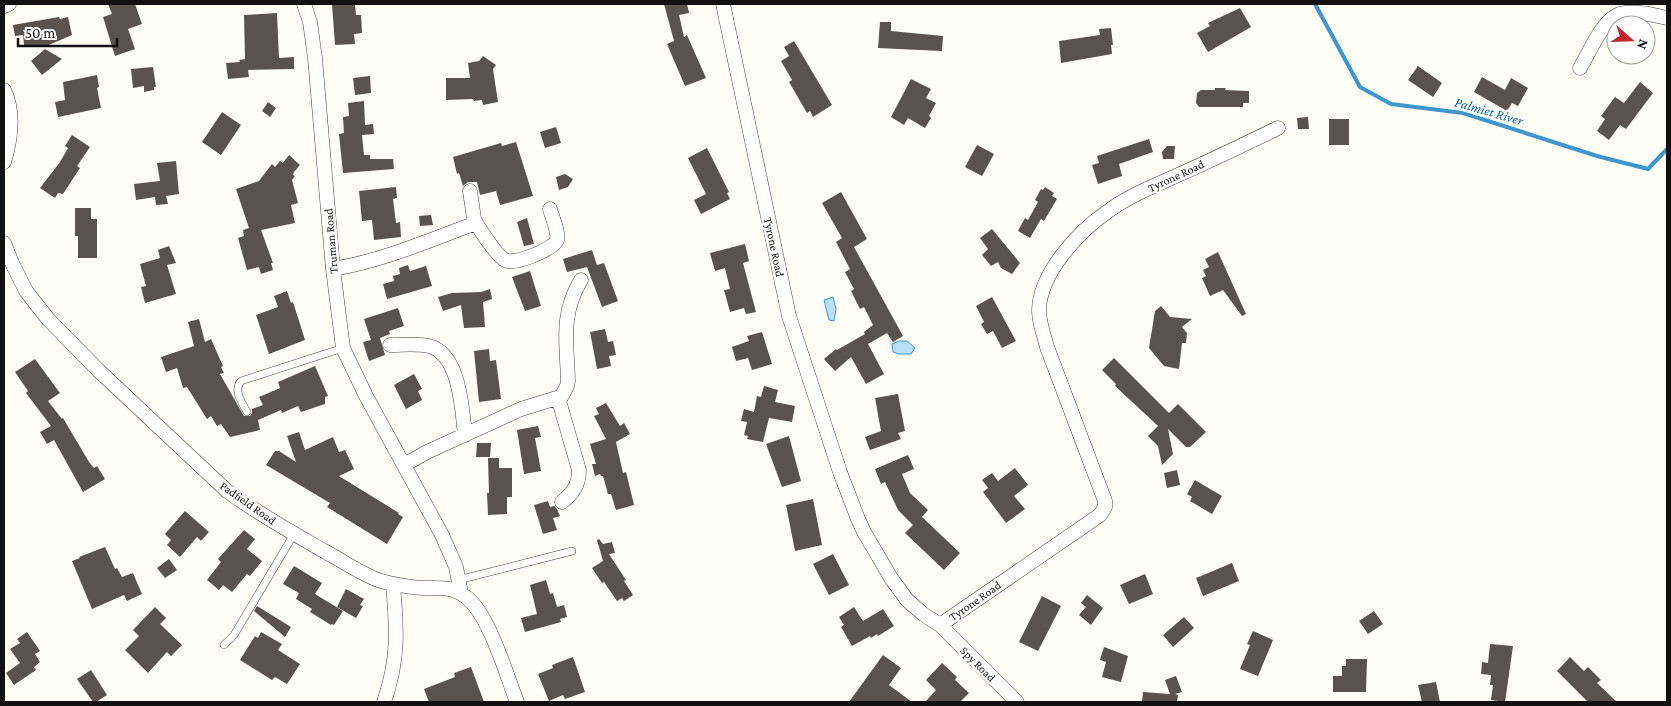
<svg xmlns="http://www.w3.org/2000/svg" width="1671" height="706" viewBox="0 0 1671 706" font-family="'Crimson Pro',serif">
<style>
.water{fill:#b9e0f7;stroke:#3f96cf}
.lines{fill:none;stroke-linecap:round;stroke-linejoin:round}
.stream{stroke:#3f96cf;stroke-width:4}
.building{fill:#5a524d}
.service-casing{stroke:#444;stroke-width:8}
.minor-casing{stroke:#444;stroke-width:15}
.service{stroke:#fff;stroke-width:7}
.minor{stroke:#fff;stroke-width:14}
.labels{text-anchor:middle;stroke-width:5;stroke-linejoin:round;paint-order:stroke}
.street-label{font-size:12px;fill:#111;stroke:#fff}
.water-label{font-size:14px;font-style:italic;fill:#1768a6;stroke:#fff}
</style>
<rect width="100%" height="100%" fill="#fffdf5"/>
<!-- water -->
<path class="water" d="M833 297 836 309 834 321 829 320 824 300Z
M899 341H907L915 348 911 354H899L893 352 892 344Z"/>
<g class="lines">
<!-- stream -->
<path class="stream" d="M1315 4 1360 87 1391 104 1463 113 1597 156 1648 169 1667 149"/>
</g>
<!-- building -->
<path class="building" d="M108 4H135L142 24 128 29 135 49 115 56 103 17 112 14Z
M332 4H355L356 15H361L362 33 354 34 355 44 335 45Z
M664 4H687L689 13 679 15 684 37 687 35 706 78 685 86 667 44 674 41Z
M1240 8 1251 27 1208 52 1197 33 1210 26 1208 23Z
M277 13 279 58 294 57V69L248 70 249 77 228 79 226 63 240 62 239 60 245 59 244 15Z
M59 17 60 19 68 17 72 35 44 47 24 45 23 35 15 36 13 25Z
M880 22H891V31L943 36 942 51 878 48Z
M1111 28 1113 45H1111L1112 54 1061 63 1059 41 1100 35 1099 29Z
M794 41 832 105 813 117 810 111 807 113 789 82 792 80 781 61 789 56 784 47Z
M45 49 62 59 42 75 31 61Z
M483 56 496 65 493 69 498 102 483 105 482 100 474 101 473 99 446 100V78H470L468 63 479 61Z
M1418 66 1442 83 1433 97 1408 80Z
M153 67 156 87H154V90L144 92V86L133 88 131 69Z
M97 75 99 87 97 88 101 108 58 117 55 102 65 100 63 82Z
M370 76 371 93 355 95 353 78Z
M1482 77 1505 90 1511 78 1528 88 1518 106 1512 103 1507 111 1474 92Z
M911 79 931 89 926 98 936 103 929 116 931 118 925 128 908 118 904 125 891 117Z
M1640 82 1653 93 1626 129 1620 125 1609 140 1597 131 1605 119 1601 116 1615 97 1624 103Z
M1215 88H1226L1225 90 1249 91V103H1243V107H1199L1196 103 1197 93 1201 90H1215Z
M364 101 365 125 373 124 374 134 362 135 364 155H370V159H393L394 169 343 173 339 134 344 133 343 117 349 116 348 103Z
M268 102 276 108 270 117 262 111Z
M222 112 241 125 221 155 202 142Z
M1308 117 1309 129H1298L1297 118Z
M1329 119H1349V145H1329Z
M556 127 561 143 545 148 540 132Z
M72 135 90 147 77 166 80 168 63 194 58 193 55 198 40 188 60 162 68 148 65 146Z
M1149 139 1153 152 1119 164 1122 176 1098 184 1092 165 1099 163 1097 156Z
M516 142 533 196 500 205 496 191 480 195 477 182H468L463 186 459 173 457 174 453 157 501 143 502 146Z
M977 145 994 154 982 176 965 167Z
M1167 146H1175L1174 159H1163L1162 152Z
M707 148 729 192 727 193 730 199 701 214 694 200 706 194 688 158Z
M289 155 300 165 294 172 293 175 295 176 292 180 298 203 291 205 295 223 261 230 273 263H271L273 270 261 274 259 267 247 270 238 238 244 236 243 230 249 228 236 189 259 181 272 164 275 167 280 161 283 163Z
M176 161 179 194 166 196 168 204 156 205 155 197 136 200 134 184 160 181 157 163Z
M565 174 573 179 568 187 559 190 556 177Z
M396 187 397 198 393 199 396 223 400 222 401 237 374 240 372 220 362 221 359 191Z
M1045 187 1054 193 1052 196 1057 199 1044 221 1041 219 1030 238 1018 231 1025 218 1028 220 1038 202 1035 200 1041 189 1043 190Z
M841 192 867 239 854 247 903 336 893 342 887 333 868 344 884 374 866 384 851 357 835 371 824 359 836 349 837 350 865 334 864 332 873 325 864 307 860 309 851 291 854 289 845 272 850 269 836 242 842 238 822 203Z
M75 208H91V219H97V258H78V236H75Z
M431 215 433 225 420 226 419 216Z
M527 218 534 244 524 246 517 222Z
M992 229 1020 263 1012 274 1001 268 998 262 991 266 982 255 988 249 980 238Z
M745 244 749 261 743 263 756 312 746 314 744 308 730 312 724 290 730 289 725 268 715 271 710 253Z
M169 246 176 263 167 265 176 294 145 303 141 287 146 286 140 264 160 258 158 250Z
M592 250 597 265 604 263 618 301 602 307 587 267 567 272 563 259Z
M1218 252 1246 314 1242 316 1223 290 1210 296 1202 278 1206 276 1203 270 1209 267 1205 259Z
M408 265 410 271 426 266 432 286 387 299 383 284 394 281 393 276 400 274 399 268Z
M530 271 541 306 525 311 512 277Z
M490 289 492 299 483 302 485 327 464 328 461 305 443 311 438 297 452 293 481 292Z
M287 291 291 303 293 302 305 340 269 354 256 315 278 307 274 296Z
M992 297 1016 341 1002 348 993 331 987 334 981 324 984 322 976 306Z
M1161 306 1170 317 1192 319 1182 327 1187 333 1186 343H1182L1179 369 1164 366 1149 348 1155 311Z
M398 308 404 326 389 331 390 334 380 338 385 355 369 361 363 342 371 340 364 319Z
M199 319 205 342 211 339 223 366 221 367 224 373 220 374 244 416H250L252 413V409L263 405 259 397 280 388 278 382 315 366 328 396 325 397V404L301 412 298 406 282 413 281 410 258 420 260 430 230 437 221 424 217 426 211 416 207 419 187 387 183 388 177 368 166 372 161 357 194 346 188 322Z
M605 329 608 342 613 341 616 355 609 356 611 366 597 369 590 332Z
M762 332 772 364 752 370 748 358 736 361 732 347 749 341 747 336Z
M489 349 490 361 496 360 501 399 479 402 474 351Z
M1114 358 1169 413 1178 404 1206 432 1190 447H1186L1168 429 1173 454 1162 465 1158 446 1148 436 1158 426 1115 386 1116 384 1102 370Z
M35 359 60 393 48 401 62 419 63 418 89 462 94 468 97 466 105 479 83 492 54 440 47 444 40 432 51 426 26 393 28 391 15 372Z
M414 374 422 389 418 391 422 400 406 409 394 385Z
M764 386 778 390 775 402 795 406 792 422 769 418 763 442 747 439 748 436 744 435 747 422 741 421 744 409 754 412 757 396 761 397Z
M898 394 905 431 898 433 901 439 870 450 865 437 881 431 875 398Z
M606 403 620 426 624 423 630 434 616 442 623 473 626 472 634 505 616 510 611 494H608L603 476H601L600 474 595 476 592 464H596L590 444 606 439 594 416 599 414 596 408Z
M538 426 541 437 535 438 541 471 524 474 517 430Z
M299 432 305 450 333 437 339 452 345 450 354 469 339 476 399 513 398 514 403 517 387 544 327 507 330 503 266 465 275 451H279L296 462 287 436Z
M789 436 801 481 782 487 766 444Z
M477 443H491L490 457H476Z
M908 455 914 469 902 474 910 493 928 510 922 517 960 553 944 570 905 533 913 525 898 510 885 482 881 484 875 469Z
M488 458H499V468H512V497H507V514L488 515 487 493H489Z
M1015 468 1028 485 1014 496 1025 509 1006 523 983 492 988 488 982 480 992 473 998 481Z
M1177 470 1180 485 1167 488 1164 473Z
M1195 480 1222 496 1212 514 1190 501 1192 497 1187 494Z
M813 499 822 545 795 551 786 505Z
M548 501 550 507 554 506 557 509 560 516 553 518 557 530 543 534 534 505Z
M185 511 209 532 201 541 197 537 180 557 167 545 171 540 165 534Z
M244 530 255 539 247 549 262 561 250 576 247 574 232 592 223 585 219 590 207 580 221 562 218 559Z
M599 539 603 544 612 542 615 553 609 554 626 580 624 581 633 595 624 601 622 598 617 601 604 582 602 583 592 568 603 561 597 540Z
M105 547 115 569 117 568 122 577 133 573 142 594 127 601 124 595 92 609 72 561 80 558 79 557Z
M833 554 849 585 829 595 813 564Z
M169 559 177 570 165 578 157 568Z
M1232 563 1239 581 1203 596 1196 578Z
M294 566 322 583 315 594 343 611 334 625 332 624 331 625 310 612 312 609 296 599 299 593 283 584Z
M1145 574 1153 594 1129 604 1120 585Z
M546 580 550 594 553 593 557 607 564 605 567 617 560 619 561 622 525 632 521 618 537 614 530 585Z
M346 589 364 599 360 605 363 606 356 618 337 607Z
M1087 595 1103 608 1091 625 1079 615 1086 607 1081 603Z
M1042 596 1061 606 1038 651 1019 642Z
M257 606 291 627 285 637 254 611Z
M155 607 166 618 160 624 182 645 171 656 167 652 148 673 125 650 139 636 133 630Z
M854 607 863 621 883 609 894 626 878 636 877 634 871 638 870 636 852 646 841 627 844 625 839 617Z
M1374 611 1383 624 1368 634 1359 621Z
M1184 617 1194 628 1173 647 1163 635Z
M1253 631 1273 640 1258 676 1240 669 1250 645 1247 644Z
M27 632 40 651 35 654 40 662 34 667 36 670 14 685 6 673 20 663 10 649 20 643 17 639Z
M261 632 282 644 278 650 300 664 287 684 275 677 272 680 240 660 255 636 258 638Z
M1490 644 1513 646 1505 702 1491 700 1493 685H1490L1491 675 1481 674 1482 662 1488 663Z
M1104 647 1128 656 1121 682 1102 677 1106 662 1100 660Z
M883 655 901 668 889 685 912 702H849Z
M573 657 585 692 565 699 563 695 549 701 538 674 553 668 552 665Z
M1570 657 1584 671 1588 667 1601 680 1597 683 1617 702H1588L1557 671Z
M1346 659H1367L1366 692H1333V676H1342V666H1346Z
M942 663 957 677 955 680 969 693 960 702H925L936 690 926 680Z
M471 667 484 702H429L424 689 455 677 454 673Z
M91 670 107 695 96 702H93L77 679Z
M1176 676 1182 692 1175 694 1178 695 1177 702H1142L1143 692 1170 694 1165 680Z
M1436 682 1440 702H1422L1418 685Z"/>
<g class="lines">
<defs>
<path id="service" d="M247 412C242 403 233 390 241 381L343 348
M458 580 572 551
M224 645 234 635 294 534"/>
<path id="minor" d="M304 4 310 22 315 58 333 269 343 348 366 396 442 535 456 567 461 593
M723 4 789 316 840 472 858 519 864 532 891 578 907 600 923 614 940 625 1017 702
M4 6 9 4
M1580 68C1590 52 1604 14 1625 13 1639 11 1654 15 1667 18
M4 90C15 113 11 139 4 162
M470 191 474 219 476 223C481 231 497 256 505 260 513 266 554 249 557 240 559 232 552 217 550 209
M4 243 12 263 26 291 48 319 98 370 227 491C257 513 291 532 324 551 343 561 361 574 381 581 395 585 408 587 423 588 438 588 453 586 466 597 489 614 506 674 517 702
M333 269C382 261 430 240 476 223
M390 345C402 345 416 343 429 346 460 354 462 409 465 435
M404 465 427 452 521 409 560 397
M562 502C573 493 579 485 579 470L559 401 567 386 568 381C567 343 560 315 581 280
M940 625 1100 515 1105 507V501L1047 347C1044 335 1039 323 1039 310 1040 273 1078 232 1107 212 1128 196 1154 186 1178 175 1212 160 1245 144 1278 128
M384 702C399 659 397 629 393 585"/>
</defs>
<!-- service casing -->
<use href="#service" class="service-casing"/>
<!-- minor casing -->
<use href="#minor" class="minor-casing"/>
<!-- service -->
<use href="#service" class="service"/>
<!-- minor -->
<use href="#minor" class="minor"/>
</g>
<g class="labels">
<!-- street labels -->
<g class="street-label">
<text transform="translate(1176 176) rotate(-25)" y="4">Tyrone Road</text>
<text transform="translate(331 241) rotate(-95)" y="4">Truman Road</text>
<text transform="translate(774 247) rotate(78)" y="4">Tyrone Road</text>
<text transform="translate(248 503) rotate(35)" y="4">Padfield Road</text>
<text transform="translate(975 601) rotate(-35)" y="4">Tyrone Road</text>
<text transform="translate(978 664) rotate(45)" y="4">Spy Road</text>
</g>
<!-- water labels -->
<g class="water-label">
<text transform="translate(1489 111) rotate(16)" y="5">Palmiet River</text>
</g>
</g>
<!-- border -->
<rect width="1671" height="706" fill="none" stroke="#111111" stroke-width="10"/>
<!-- north arrow -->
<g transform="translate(1631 40) rotate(110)"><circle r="24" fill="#ffffff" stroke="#a0a0a0"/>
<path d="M0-4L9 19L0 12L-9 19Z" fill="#c4262e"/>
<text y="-8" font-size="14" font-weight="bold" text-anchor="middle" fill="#111111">N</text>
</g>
<!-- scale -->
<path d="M18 38v8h99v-8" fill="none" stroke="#111111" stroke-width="2.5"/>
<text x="25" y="38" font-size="15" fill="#111111" stroke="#ffffff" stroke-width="4" paint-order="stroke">50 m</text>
</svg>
